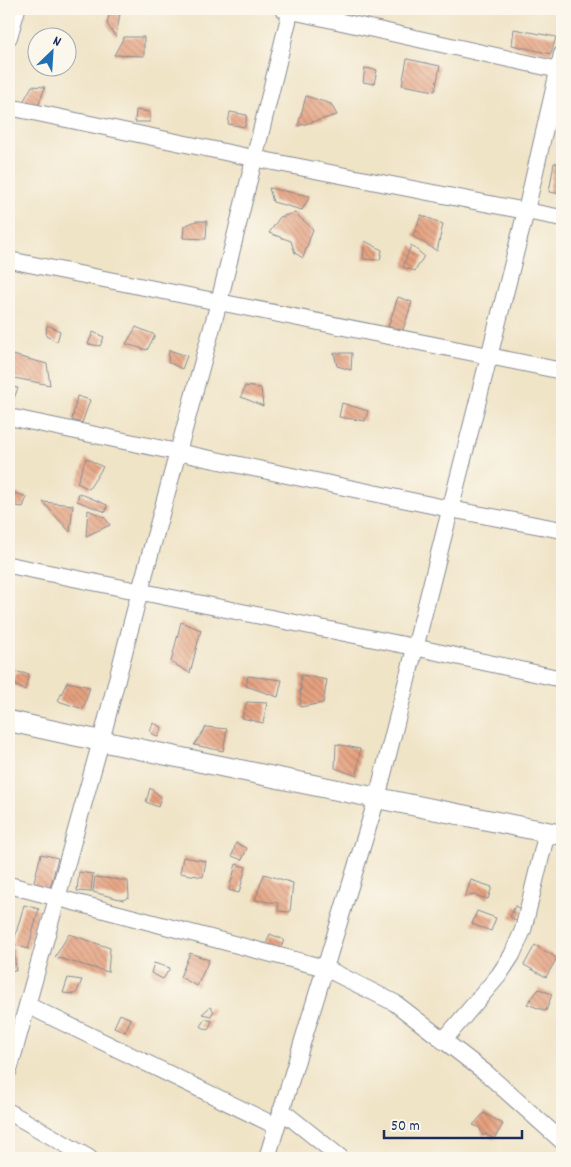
<svg xmlns="http://www.w3.org/2000/svg" width="571" height="1167" viewBox="0 0 571 1167" font-family="Dekko,sans-serif">
<style>
.building{fill:url(#building-back-hatch)}
.lines{fill:none;stroke-linecap:round;stroke-linejoin:round}
.minor-casing{stroke:#868a92;stroke-width:18}
.tertiary-casing{stroke:#868a92;stroke-width:22}
.minor{stroke:#fff;stroke-width:16}
.tertiary{stroke:#fff;stroke-width:20}
</style>
<defs>
<pattern id="building-back-hatch" width="6" height="6" patternUnits="userSpaceOnUse" patternTransform="scale(1.25)"><rect width="6" height="6" fill="#e6a17f"/><path d="M-1 5l2 2M0 0l6 6M5-1l2 2" fill="none" stroke="#ba846b"/></pattern>
</defs>
<rect width="100%" height="100%" fill="#fbf7ec"/>
<filter id="ink" filterUnits="userSpaceOnUse"><feTurbulence type="fractalNoise" baseFrequency=".02" numOctaves="2"/><feDisplacementMap in="SourceGraphic" scale="10" xChannelSelector="R" yChannelSelector="G"/><feConvolveMatrix kernelMatrix="1 2 1 2 8 2 1 2 1" color-interpolation-filters="sRGB"/></filter>
<filter id="wash" filterUnits="userSpaceOnUse"><feTurbulence type="fractalNoise" baseFrequency=".0096" numOctaves="4" result="noise"/><feDisplacementMap in="SourceGraphic" scale="20" xChannelSelector="R" yChannelSelector="G"/><feGaussianBlur stdDeviation="1.12" result="paint"/><feColorMatrix in="noise" values="0 0 0 0 0 0 0 0 0 0 0 0 0 0 0 0 0 1.4 0 .05"/><feComposite in="paint" operator="in"/></filter>
<g filter="url(#wash)">
<rect width="100%" height="100%" fill="#f0e4c7"/>
<g id="blocks">
<!-- building -->
<path class="building" d="M110 10 120 13 116 37 107 24Z
M514 29 556 37 551 54 512 45Z
M124 37H144V56L114 55Z
M407 59 440 66 435 91 402 85Z
M365 68 377 70 374 84 363 82Z
M32 86 45 87 38 107 23 102Z
M306 96 331 104 337 115 298 126Z
M136 110 150 112V122H135Z
M230 112 247 115 245 127 228 124Z
M554 163 562 164V194L549 192Z
M269 188 310 196 302 210 273 202Z
M295 213 313 229 303 258 295 253 291 241 269 233 280 217Z
M421 215 443 224 437 251 413 236Z
M196 221H207L206 239 183 238 184 226Z
M365 241 382 250 380 260 363 259Z
M411 245 424 256 415 271 403 267Z
M398 297 412 302 402 333 388 327Z
M47 325 60 331 57 342 46 336Z
M136 327 155 335 147 350 126 344Z
M93 332 104 337 100 346 88 344Z
M169 350 187 356 182 369 168 362Z
M334 353H352L351 370 337 366Z
M9 354 47 364 50 385 9 377Z
M245 386 261 388 263 406 241 397Z
M9 387 18 388 9 411Z
M77 396 90 400 82 423 72 420Z
M342 403 368 411 365 421 339 417Z
M86 458 103 467 89 489 77 483Z
M15 493 27 497 23 507 9 505Z
M79 493 107 505 106 512 77 501Z
M43 502 73 505 70 532Z
M88 510 104 517 110 525 86 536Z
M181 622 201 630 190 673 171 662Z
M16 672 29 674 25 690 11 684Z
M301 675 327 680 323 703 300 707Z
M248 676 282 680 278 697 246 686Z
M67 682 90 687 83 709 58 701Z
M247 702 267 703 263 723 242 718Z
M153 723 162 727 158 737 150 732Z
M206 727 227 729 223 751 194 745Z
M336 744 360 749 357 776 335 768Z
M150 788 161 797 158 807 146 802Z
M236 843 247 848 242 860 232 856Z
M41 854 58 858 50 889 33 885Z
M183 857 206 861 203 877 180 873Z
M236 864 246 867 239 893 229 890Z
M79 872 93 874 91 892 77 891Z
M264 874 293 883 290 912 278 911V903L255 900Z
M95 877 128 881 129 897 123 900 93 892Z
M471 880 492 887 488 899 474 895 465 897Z
M24 905 39 909 28 949 13 944Z
M515 906 523 910 517 921 510 917Z
M477 911 496 918 491 931 472 924Z
M69 934 110 948 108 972 55 957Z
M270 934 284 940 280 949 266 944Z
M535 945 557 958 546 977 524 965Z
M9 948H14L16 971 9 970Z
M190 953 209 960 197 986 180 977Z
M154 963 170 968 163 979 151 973Z
M68 978 82 980 76 994 63 993Z
M539 989 552 994 546 1011 527 1004Z
M210 1007 214 1011 211 1016 202 1014Z
M120 1014 131 1019 125 1032 114 1027Z
M205 1019 212 1021 208 1030 200 1026Z
M484 1113 503 1124 494 1139 486 1134 483 1136 480 1128 473 1125Z"/>
</g>
</g>
<g filter="url(#ink)">
<use href="#blocks" fill-opacity="0" stroke="#868a92" stroke-width="1"/>
<g class="lines">
<defs>
<path id="minor" d="M283 9 559 70
M9 37 17 9
M9 107 253 158 562 218
M9 260 489 356 562 371
M9 417 450 509 562 530
M9 565 414 647 562 679
M9 885 325 968 395 1003 486 1073 562 1141
M27 1005 276 1126
M443 1041 499 975 512 955 523 930 547 832
M9 1070 101 741 140 591 219 302 291 9
M281 1110 341 1158
M9 1112 89 1158
M267 1158 377 798 526 211 562 54"/>
<path id="tertiary" d="M9 721C193 762 378 798 562 835"/>
</defs>
<!-- minor casing -->
<use href="#minor" class="minor-casing"/>
<!-- tertiary casing -->
<use href="#tertiary" class="tertiary-casing"/>
<!-- minor -->
<use href="#minor" class="minor"/>
<!-- tertiary -->
<use href="#tertiary" class="tertiary"/>
</g>
</g>
<!-- margin -->
<rect width="571" height="1167" fill="none" stroke="#fbf7ec" stroke-width="30"/>
<!-- north arrow -->
<g transform="translate(52 52) rotate(25)"><circle r="24" fill="#fbf7ec" stroke="#a1a7b3"/>
<path d="M0-4L9 19L0 12L-9 19Z" fill="#1f6fb2"/>
<text y="-8" font-size="14" font-weight="bold" text-anchor="middle" fill="#1b2f5e">N</text>
</g>
<!-- scale -->
<path d="M384 1130v8h138v-8" fill="none" stroke="#1b2f5e" stroke-width="2.5"/>
<text x="391" y="1130" font-size="15" fill="#1b2f5e" stroke="#fbf7ec" stroke-width="4" paint-order="stroke">50 m</text>
</svg>
